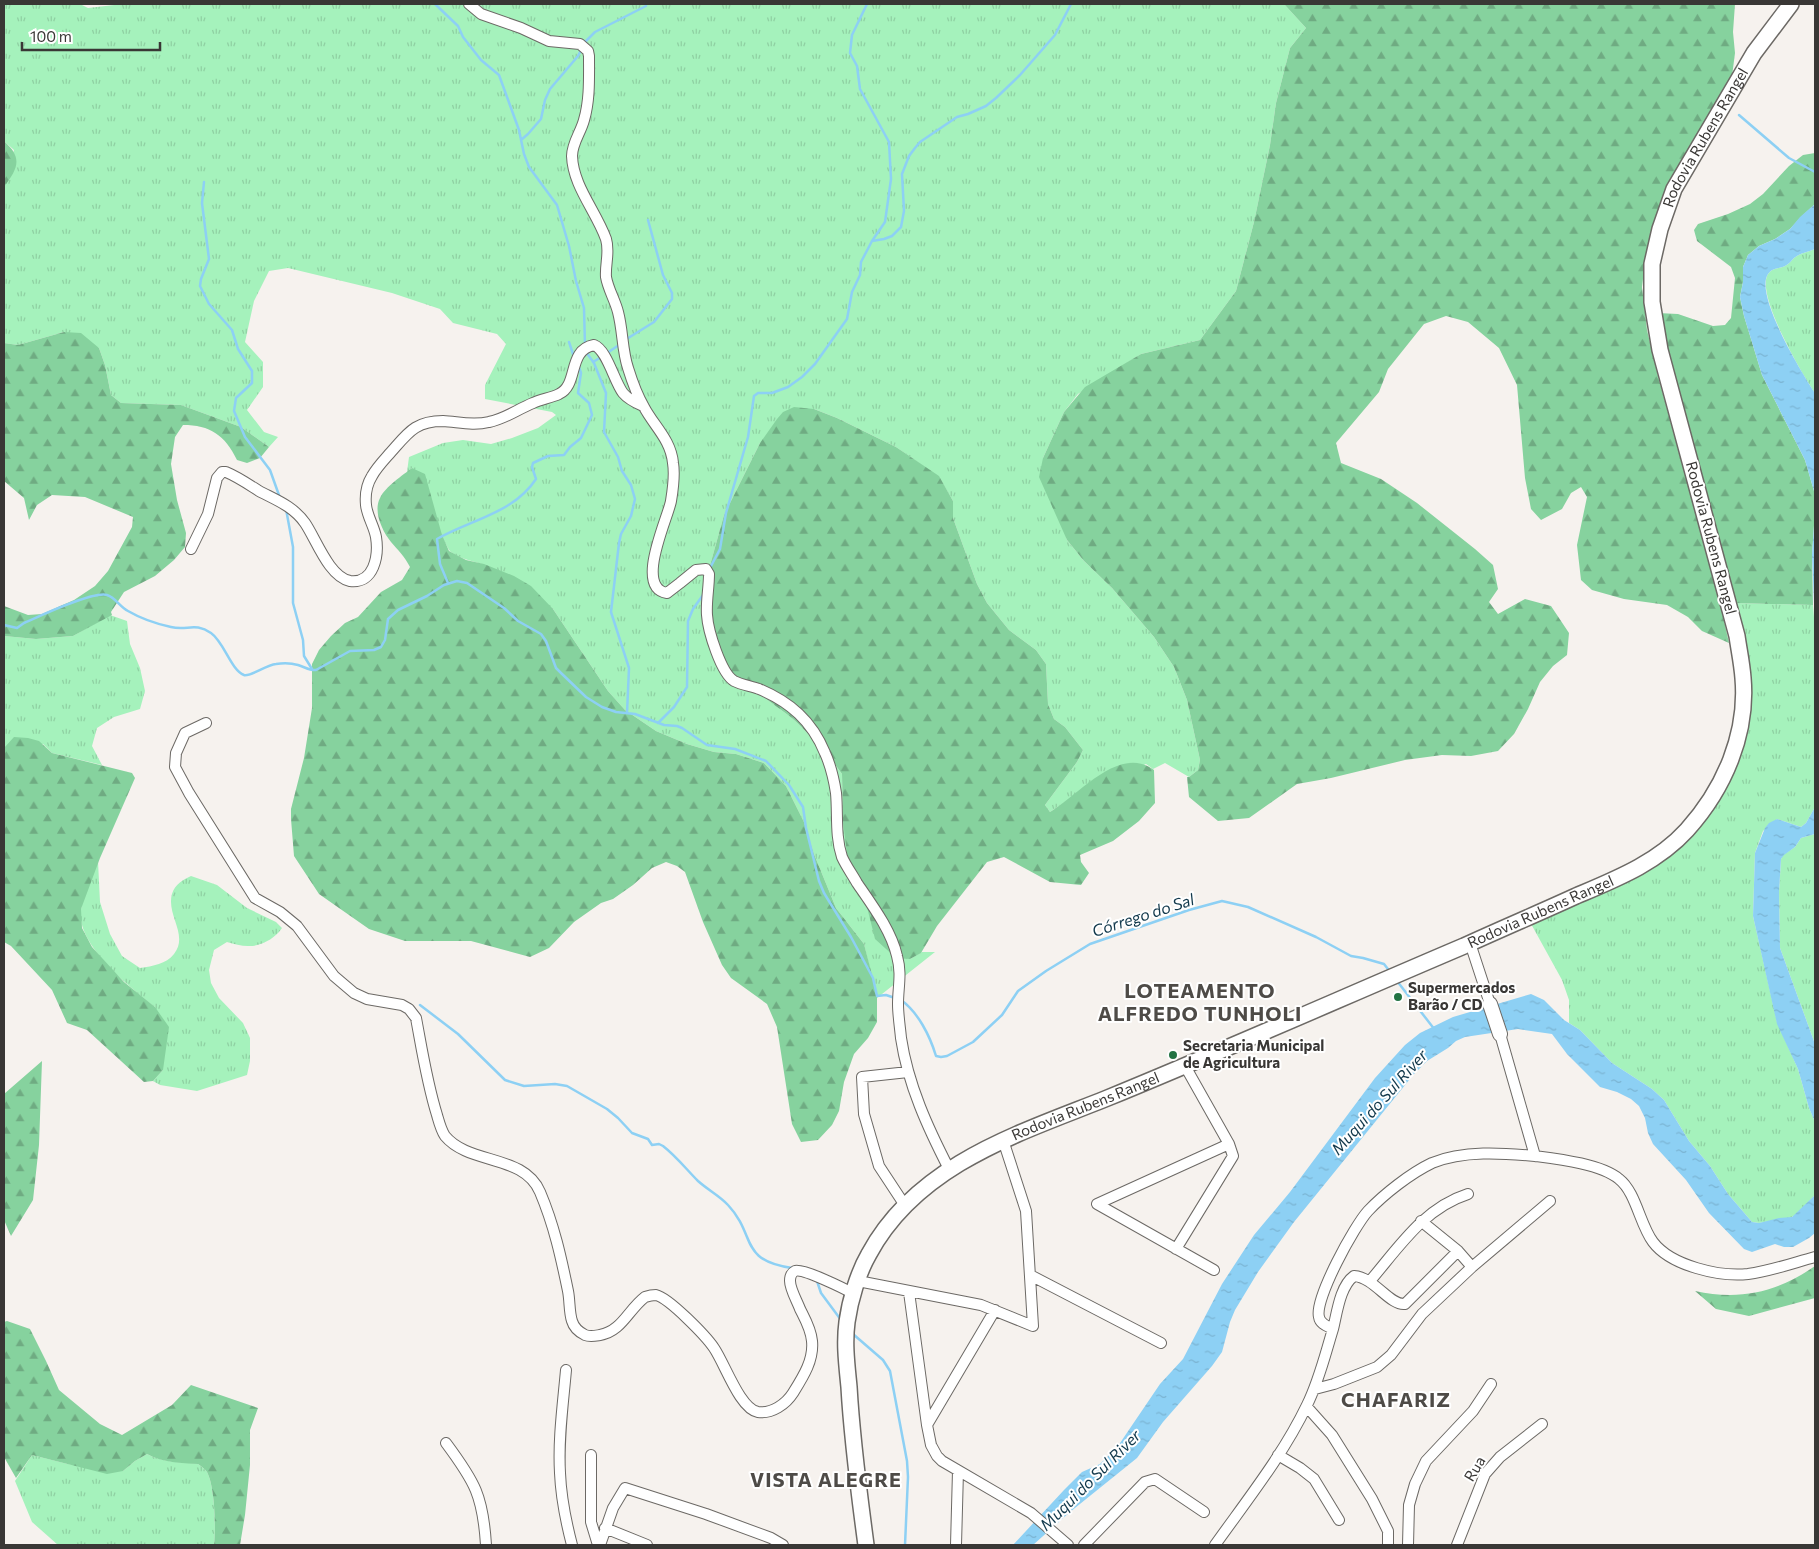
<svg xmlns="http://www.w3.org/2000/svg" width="1819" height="1549" viewBox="0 0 1819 1549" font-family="Commissioner,sans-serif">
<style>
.grass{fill:url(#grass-tufts)}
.forest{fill:url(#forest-firs)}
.water{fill:url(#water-ripples)}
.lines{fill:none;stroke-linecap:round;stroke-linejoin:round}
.stream{stroke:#8dd0f4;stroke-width:2.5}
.street-casing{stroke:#6c6965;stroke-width:12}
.secondary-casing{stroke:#6c6965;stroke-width:16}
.primary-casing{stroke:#6c6965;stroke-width:18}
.street{stroke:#fff;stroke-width:10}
.secondary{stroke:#fff;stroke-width:14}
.primary{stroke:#fff;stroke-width:15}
.poi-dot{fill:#227343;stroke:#fff;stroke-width:2}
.labels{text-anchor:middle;stroke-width:4;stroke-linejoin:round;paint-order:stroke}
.street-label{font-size:15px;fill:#393735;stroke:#fff}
.poi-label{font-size:15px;font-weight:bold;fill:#393735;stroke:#fff;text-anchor:start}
.water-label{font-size:16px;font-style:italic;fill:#11384b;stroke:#fff}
.district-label{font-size:20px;font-weight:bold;letter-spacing:1px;fill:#4e4b47;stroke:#fff}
</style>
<defs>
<pattern id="grass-tufts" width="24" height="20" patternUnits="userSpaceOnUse" patternTransform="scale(1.25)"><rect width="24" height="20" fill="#a5f2bc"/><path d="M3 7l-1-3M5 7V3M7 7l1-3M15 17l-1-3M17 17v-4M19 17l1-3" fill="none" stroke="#8fd0a2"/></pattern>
<pattern id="forest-firs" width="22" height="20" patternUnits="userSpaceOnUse" patternTransform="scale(1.25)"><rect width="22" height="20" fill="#86d29e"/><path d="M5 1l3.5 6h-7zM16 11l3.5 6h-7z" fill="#6fab82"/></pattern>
<pattern id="water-ripples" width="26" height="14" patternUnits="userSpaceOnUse" patternTransform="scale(1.25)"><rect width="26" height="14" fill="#8dd0f4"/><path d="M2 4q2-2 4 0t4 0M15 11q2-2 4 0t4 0" fill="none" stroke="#7ab3d2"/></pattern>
</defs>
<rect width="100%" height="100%" fill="#f6f2ee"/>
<!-- grass -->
<path class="grass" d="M4 4H80L88 8 123 4H1284L1306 28 1290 48 1276 103 1270 145 1254 222 1236 291 1200 340 1141 354 1078 394 1064 412 1043 458 1067 540 1084 561 1112 588 1154 637 1174 667 1187 700 1200 760 1198 770 1189 777 1165 763 1153 769 1146 764 1068 800 1050 812 1045 805 1077 762 1083 750 1065 727 1054 719 1048 704 1046 664 1036 650 1009 630 987 603 977 584 953 518V501L939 477 896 447 837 418 814 409 760 443 724 515 704 587 758 693 792 718 824 749 842 774 843 821 910 959 922 952H935L877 998 864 944 836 908 814 854 804 822 786 786 764 763 736 754 714 752 687 744 656 731 625 710 608 691 553 609 491 568C478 561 463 561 451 552 446 549 417 480 412 468L407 472 409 457 443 443 463 440 491 444 512 438 538 428 556 415 552 412 485 399V385L506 344 497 334 453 323 440 309 392 293 288 268 269 271 254 301 245 342 263 362V387L247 410 264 432 278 437 269 447 241 427 181 405 121 403 111 395 105 365 99 348 64 332 18 345 4 343V187L7 181 14 150 4 141Z
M1815 249V393C1802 374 1755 294 1768 274 1773 267 1779 269 1785 266 1789 264 1791 261 1794 258 1800 253 1808 252 1815 249Z
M1734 603 1813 605 1815 629V807L1806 823 1801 827 1777 819 1763 831 1755 853 1753 916 1777 1022 1798 1069 1809 1108 1815 1122V1195L1797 1214 1790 1218 1759 1223 1752 1222 1728 1194 1710 1166 1689 1141 1664 1100 1652 1089 1612 1063 1580 1030 1569 1023V1000L1562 980 1530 922 1670 854 1739 756Z
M110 615 127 621 130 644 140 668 145 691 140 709 114 717 97 728 92 746 102 765 52 753 43 744 4 748V636L36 639 73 636Z
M1815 834V1044L1780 948 1779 892 1781 859 1783 855 1795 847 1801 838Z
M98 861 100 902 110 934 122 956 140 968C153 966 166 964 174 954 189 935 166 915 172 894 175 884 183 880 191 876L217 885 247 908 276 922 282 928C276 938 260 947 248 946 241 946 234 944 227 942L214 950 209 970 211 983 219 998 243 1023 250 1038V1061L247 1075 197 1091 160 1085 153 1081 163 1070 155 1007C130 987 75 944 81 909 84 893 93 876 98 861Z
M147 1454C163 1463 181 1462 198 1464 201 1466 205 1469 207 1472 215 1487 216 1528 214 1545H58L32 1522 15 1481 32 1455 68 1464 123 1471 135 1461Z"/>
<!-- forest -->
<path class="forest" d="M1284 4H1735L1733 32 1735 53 1731 84 1655 225 1645 263 1642 287 1647 330 1658 376 1721 607 1729 643 1702 631 1688 617 1667 605 1624 599 1592 590 1581 580 1577 545 1587 497 1581 487 1571 493 1562 509 1541 520 1531 509 1525 478 1517 385 1499 348 1468 322 1446 316 1424 324 1388 369 1379 392 1336 443 1341 463 1381 479 1417 503 1475 549 1493 565 1498 589 1489 602 1498 614 1525 599 1551 606 1569 633 1567 655 1553 666 1540 682 1528 709 1514 734 1498 751 1471 756 1442 755 1405 760 1331 778 1297 784 1249 818 1218 821 1189 797 1187 777H1189L1198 770 1200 760 1187 700 1174 667 1154 637 1112 588 1084 561 1067 540 1039 477 1043 458 1064 412 1085 387 1141 354 1200 340 1236 291 1254 222 1270 145 1276 103 1290 48 1306 28Z
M4 141C23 158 18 168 4 187Z
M1815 153V204L1801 217 1790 229 1775 239 1759 246 1748 255 1743 267V282L1740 297 1744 316 1762 375 1805 460 1814 491 1815 511 1812 555 1813 605 1734 603 1713 529 1658 313 1678 314 1713 326 1725 325 1731 318 1735 278 1731 267 1697 241 1694 230 1698 224 1728 214 1750 204 1763 194 1789 166 1803 155Z
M64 332 81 333 99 348 105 365 111 395 121 403 181 405 241 427 269 447 260 458 247 463 237 460C225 435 210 425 183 425L175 437 171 464 177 500 186 533 185 547 174 560 155 576 124 592 111 612 112 615 73 636 36 639 4 636V606L28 615 42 614 74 600 95 586 108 571 132 527 133 517 85 497 52 495 37 505 29 520 24 498 4 481V343L18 345Z
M794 407 814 409 837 418 896 447 939 476 953 501V518L977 584 987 603 1009 630 1036 650 1046 664 1048 704 1054 719 1065 727 1083 750 1077 762 1045 805 1050 812C1078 796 1119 744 1154 770L1155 803 1139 821 1113 841 1080 855 1081 862 1089 873 1081 885 1050 882 1004 857 987 862 937 926 921 953 910 959 896 958 875 939 865 899 849 871 843 821 842 774 824 749 792 718 758 693 725 679 704 587 724 515 760 443 777 419 783 412Z
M412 468 425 474 442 535 449 551 466 560 484 564 514 576 531 586 553 609 608 691 625 710 656 731 687 744 714 752 736 754 764 763 786 786 804 822 814 854 836 908 864 944 877 994V1022L868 1038 854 1054 844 1082 839 1111 832 1125 818 1140 801 1142 792 1124 777 1027 767 1004 731 978 722 965 703 922 685 872 677 866 666 862 652 868 633 885 613 899 601 903 574 922 549 948 530 957 471 941H405L369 929 319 894 294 856 291 819V809L304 758 312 708V664L319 650 331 636 345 623 358 617 381 592 402 580 410 567C405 557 398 550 391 542 382 531 373 511 380 498 385 487 403 475 412 468Z
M14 737 28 738 39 741 52 753 132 773 135 778 100 858 81 909 82 928 92 947 124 982 155 1007 169 1027 163 1070 153 1081 144 1082 87 1030 67 1023 52 990 11 946 4 942V748Z
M42 1061 39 1145 33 1200 11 1236 4 1220V1094Z
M1815 1266V1298L1749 1316 1716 1309 1695 1291C1740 1301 1778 1292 1815 1266Z
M7 1321 30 1329 46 1361 59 1390 100 1424 122 1435 172 1405 191 1385 258 1408 250 1430V1465L245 1515 240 1545H214C216 1528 215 1487 207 1472 205 1469 201 1466 198 1464 181 1463 163 1463 147 1454L135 1461 123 1471 107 1474 32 1455 16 1478 4 1457V1322Z"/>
<!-- water -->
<path class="water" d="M1815 204V249C1808 252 1800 253 1794 258 1791 261 1789 264 1785 266 1779 269 1773 267 1768 274 1754 295 1802 373 1815 393V629L1812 555 1815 511 1814 491 1805 460 1762 375 1744 316 1740 297 1743 282V267L1748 255 1759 246 1775 239 1790 229 1800 217Z
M1815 807V834L1801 838 1795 847 1784 855 1781 859 1779 892 1780 948 1815 1044V1122L1809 1108 1798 1069 1777 1024 1753 916 1755 853 1765 828 1769 823 1777 819 1801 827 1806 823Z
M1531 994 1544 1000 1564 1020 1580 1030 1612 1063 1652 1089 1664 1100 1689 1141 1710 1166 1728 1194 1752 1222 1759 1223 1779 1218 1792 1217 1815 1195V1233L1809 1238 1793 1247H1784L1775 1244 1752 1252 1744 1249 1709 1213 1686 1180 1653 1144 1648 1133 1645 1118 1639 1106 1631 1099 1617 1092 1600 1087 1567 1054 1552 1034 1518 1029 1465 1037 1456 1041 1448 1048 1427 1061 1414 1074 1294 1222 1258 1272 1235 1310 1230 1322 1222 1352 1212 1366 1163 1422 1137 1458 1070 1512 1033 1545H1013L1064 1490 1082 1472 1100 1464 1118 1446 1160 1384 1183 1359 1222 1284 1254 1235 1290 1192 1375 1078 1405 1045 1420 1033 1453 1017Z"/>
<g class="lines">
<!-- stream -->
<path class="stream" d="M435 4 458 26 463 37 481 60 499 75 519 130 524 154 529 167 557 205 569 246 576 281 584 308 585 346
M584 43 595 32 646 6
M1739 115 1789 158 1815 172
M521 140 528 134 541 119 545 100 550 89 578 56 581 50
M204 182 202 203 209 259 201 279 200 286 209 304 232 330 238 349 252 371V383L236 398 234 411 245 437 270 470 280 498
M872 241 884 239 892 236 901 227 904 211 902 174 909 156 915 148 920 142 957 117 968 114 986 106 996 98 1020 75 1055 35 1071 4
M625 340 654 322 672 299V293L663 275 648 220
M569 342 574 357
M586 352 594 363 606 393 604 432 618 457 622 471 631 485 635 499 631 516 621 534 619 543 611 612 629 668 627 713
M607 353 619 345
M593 362 603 356
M286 509 293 547V603L303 640 304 656 312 669
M710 568 720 549 726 513 748 437 754 396 758 393H772L788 387 802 377 815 364 847 319 852 292 860 275 861 262 872 241 885 222 891 179 889 142 860 89 857 66 850 53 852 35 867 4
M448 583 440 564 437 539C470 520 514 513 536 479L532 467 533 463 548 456 564 455 570 447 581 438 592 415 589 403 578 393 581 373 578 364
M4 625 17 628 24 623C40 616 93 591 107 595 116 598 120 607 128 611 140 618 157 624 171 627 187 631 195 622 211 633 224 642 231 670 244 675 250 677 266 665 276 664 283 663 291 663 298 665 305 667 310 671 316 670L350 651 374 650 381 647 385 640 388 619 398 610 427 596 444 585 457 581 467 583 504 608 518 621 541 634 546 641 556 668 561 673 586 697 602 707 616 712 635 714 664 725 677 726 682 728 707 745 735 749 766 761 789 785 803 807 806 828 819 881 824 893 851 937 873 978 877 996 886 995 895 998
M658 723 674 707 687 687 688 621 693 609 703 595
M1397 981 1435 1030
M901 1000C918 1012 930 1036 936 1056L941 1057 947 1056 973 1042 1002 1015 1018 991 1046 971 1090 944 1189 910 1222 901 1248 907 1316 937 1351 956 1363 958 1384 964 1391 973
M420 1005 458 1034 505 1080 524 1086 555 1084 567 1086 607 1109 618 1118 632 1133 648 1139 652 1145 659 1144 663 1146C676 1156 687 1170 698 1181 708 1190 720 1196 728 1205 757 1236 738 1260 792 1268
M817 1281 821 1293 841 1320
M853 1334 883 1360 890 1371 907 1461 908 1477 905 1545"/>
<defs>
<path id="street" d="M469 4 481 14 521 28 549 41 580 44 588 51 589 56C589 77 590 100 584 120 581 132 572 143 572 156 573 186 596 211 606 239 610 252 605 264 606 277 608 289 615 300 618 312 623 331 622 350 628 368 632 381 637 395 644 407 654 426 671 440 673 463 675 475 673 489 671 501 668 518 634 588 667 593L680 583 696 570 706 569 709 574C709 588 706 601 707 615 708 631 721 673 734 681 742 685 751 686 759 689 790 702 812 721 825 753 830 764 834 780 836 793 838 814 835 836 842 857 846 866 852 874 857 883 872 905 891 930 897 956 902 974 898 987 898 1004 898 1015 900 1027 901 1038 908 1085 928 1128 949 1169
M191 549 208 514 217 478 222 472H226C238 477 248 484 259 491 276 500 293 506 305 523 316 539 329 577 350 581 374 584 379 556 376 537 374 526 367 516 366 505 365 495 367 484 372 476 377 467 384 460 391 452 408 433 415 421 443 421 459 422 473 426 489 422 505 419 518 409 533 403 541 399 551 398 559 394 579 385 567 350 594 345 607 350 614 381 623 393 628 399 636 403 643 406
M206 723 185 733 176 753 175 767 189 793 255 898 280 912 297 926 334 976 354 993 367 999 402 1005 409 1009 416 1018C422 1050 427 1083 437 1115 439 1122 441 1130 445 1136 469 1165 524 1154 540 1192 554 1225 561 1257 568 1291 570 1301 569 1312 572 1321 574 1328 579 1332 585 1335 590 1337 594 1336 600 1335 622 1331 628 1310 645 1297 648 1296 652 1295 656 1295 669 1298 706 1336 714 1348 725 1364 740 1409 758 1412 772 1414 786 1404 793 1393 803 1377 814 1360 812 1341 811 1329 805 1319 800 1309 797 1301 790 1289 790 1281 790 1277 791 1273 795 1271 803 1268 845 1289 854 1294
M1470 943 1490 1004
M1535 1156C1558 1159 1601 1164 1619 1179 1636 1192 1640 1225 1653 1242 1671 1266 1720 1277 1748 1274 1771 1271 1793 1263 1815 1257
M904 1204 879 1166 864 1114 862 1077 908 1072
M1176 1249 1233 1156 1229 1144 1185 1066
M1472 1267 1550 1201
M1214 1270 1097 1204 1229 1144
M1030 1275 1161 1343
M858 1281 981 1305 1033 1326 1026 1211 1003 1140
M1370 1281C1399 1247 1424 1208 1468 1194
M909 1292 927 1425 931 1445 937 1456 942 1461 1031 1513 1068 1545
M1333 1329C1337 1313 1340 1286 1354 1276 1374 1277 1390 1306 1405 1304L1458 1251
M566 1370C563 1404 558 1439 560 1473 561 1497 566 1522 572 1545
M1315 1389 1334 1384 1377 1367 1391 1355 1422 1314 1472 1267 1458 1251 1421 1221
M1307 1407 1332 1435 1372 1499 1388 1531V1545
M927 1425 995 1310
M446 1443C475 1482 483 1496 486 1545
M591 1455V1522L598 1545
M1278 1455 1300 1468 1314 1479 1339 1520
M605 1528 647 1545
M600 1545 613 1508 625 1488 706 1514 771 1538 783 1545
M956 1545 958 1471
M1084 1545 1145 1482 1155 1479 1204 1512
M1215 1545C1247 1500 1283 1455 1307 1405 1319 1381 1325 1355 1333 1329 1327 1326 1320 1324 1319 1317 1314 1299 1355 1225 1368 1211 1384 1194 1411 1173 1432 1163 1463 1150 1503 1153 1535 1156L1500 1034
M1408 1545 1409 1505 1415 1484 1426 1461 1473 1411 1491 1384
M1457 1545 1485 1474 1500 1457 1542 1424"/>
<path id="secondary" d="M1490 1004 1500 1034"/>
<g id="primary">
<path id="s1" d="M866 1545C859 1493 852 1440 849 1387 847 1366 844 1344 847 1322 850 1300 858 1273 869 1254 917 1165 1017 1134 1105 1099 1225 1050 1344 997 1464 946 1501 929 1539 913 1576 896 1616 879 1657 863 1687 830 1724 789 1748 734 1743 678 1742 664 1739 650 1737 636L1660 350 1652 302V264L1660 229 1674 189 1754 53 1791 4"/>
</g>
</defs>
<!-- street casing -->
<use href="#street" class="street-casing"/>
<!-- secondary casing -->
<use href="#secondary" class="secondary-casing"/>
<!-- primary casing -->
<use href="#primary" class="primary-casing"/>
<!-- street -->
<use href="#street" class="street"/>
<!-- secondary -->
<use href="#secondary" class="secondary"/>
<!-- primary -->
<use href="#primary" class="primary"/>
</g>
<!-- markers -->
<g class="poi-dot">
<circle cx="1398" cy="997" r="5"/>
<circle cx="1173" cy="1055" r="5"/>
</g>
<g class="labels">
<!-- street labels -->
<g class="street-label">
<text dy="5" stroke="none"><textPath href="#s1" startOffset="1958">Rodovia Rubens Rangel</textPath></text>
<text transform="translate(1711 538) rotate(75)" y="5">Rodovia Rubens Rangel</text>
<text dy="5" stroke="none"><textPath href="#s1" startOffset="1059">Rodovia Rubens Rangel</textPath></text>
<text dy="5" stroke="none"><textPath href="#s1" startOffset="564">Rodovia Rubens Rangel</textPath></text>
<text transform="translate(1475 1469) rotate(-59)" y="5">Rua</text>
</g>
<!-- poi labels -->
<g class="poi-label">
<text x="1408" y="993">Supermercados<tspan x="1408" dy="17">Barão / CD</tspan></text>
<text x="1183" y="1051">Secretaria Municipal<tspan x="1183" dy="17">de Agricultura</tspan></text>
</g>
<!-- water labels -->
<g class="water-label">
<text transform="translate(1143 915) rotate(-18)" y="6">Córrego do Sal</text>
<text transform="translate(1379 1102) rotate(-48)" y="6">Muqui do Sul River</text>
<text transform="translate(1090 1480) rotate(-45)" y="6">Muqui do Sul River</text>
</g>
<!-- district labels -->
<g class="district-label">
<text x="1200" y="998">LOTEAMENTO<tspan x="1200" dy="23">ALFREDO TUNHOLI</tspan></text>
<text x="1396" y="1407">CHAFARIZ</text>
<text x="826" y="1487">VISTA ALEGRE</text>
</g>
</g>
<!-- border -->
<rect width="1819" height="1549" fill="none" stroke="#393735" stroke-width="10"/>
<!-- scale -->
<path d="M22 42v8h138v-8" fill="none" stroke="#393735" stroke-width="2.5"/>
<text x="30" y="42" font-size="15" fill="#393735" stroke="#ffffff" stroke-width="4" paint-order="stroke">100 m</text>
</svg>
